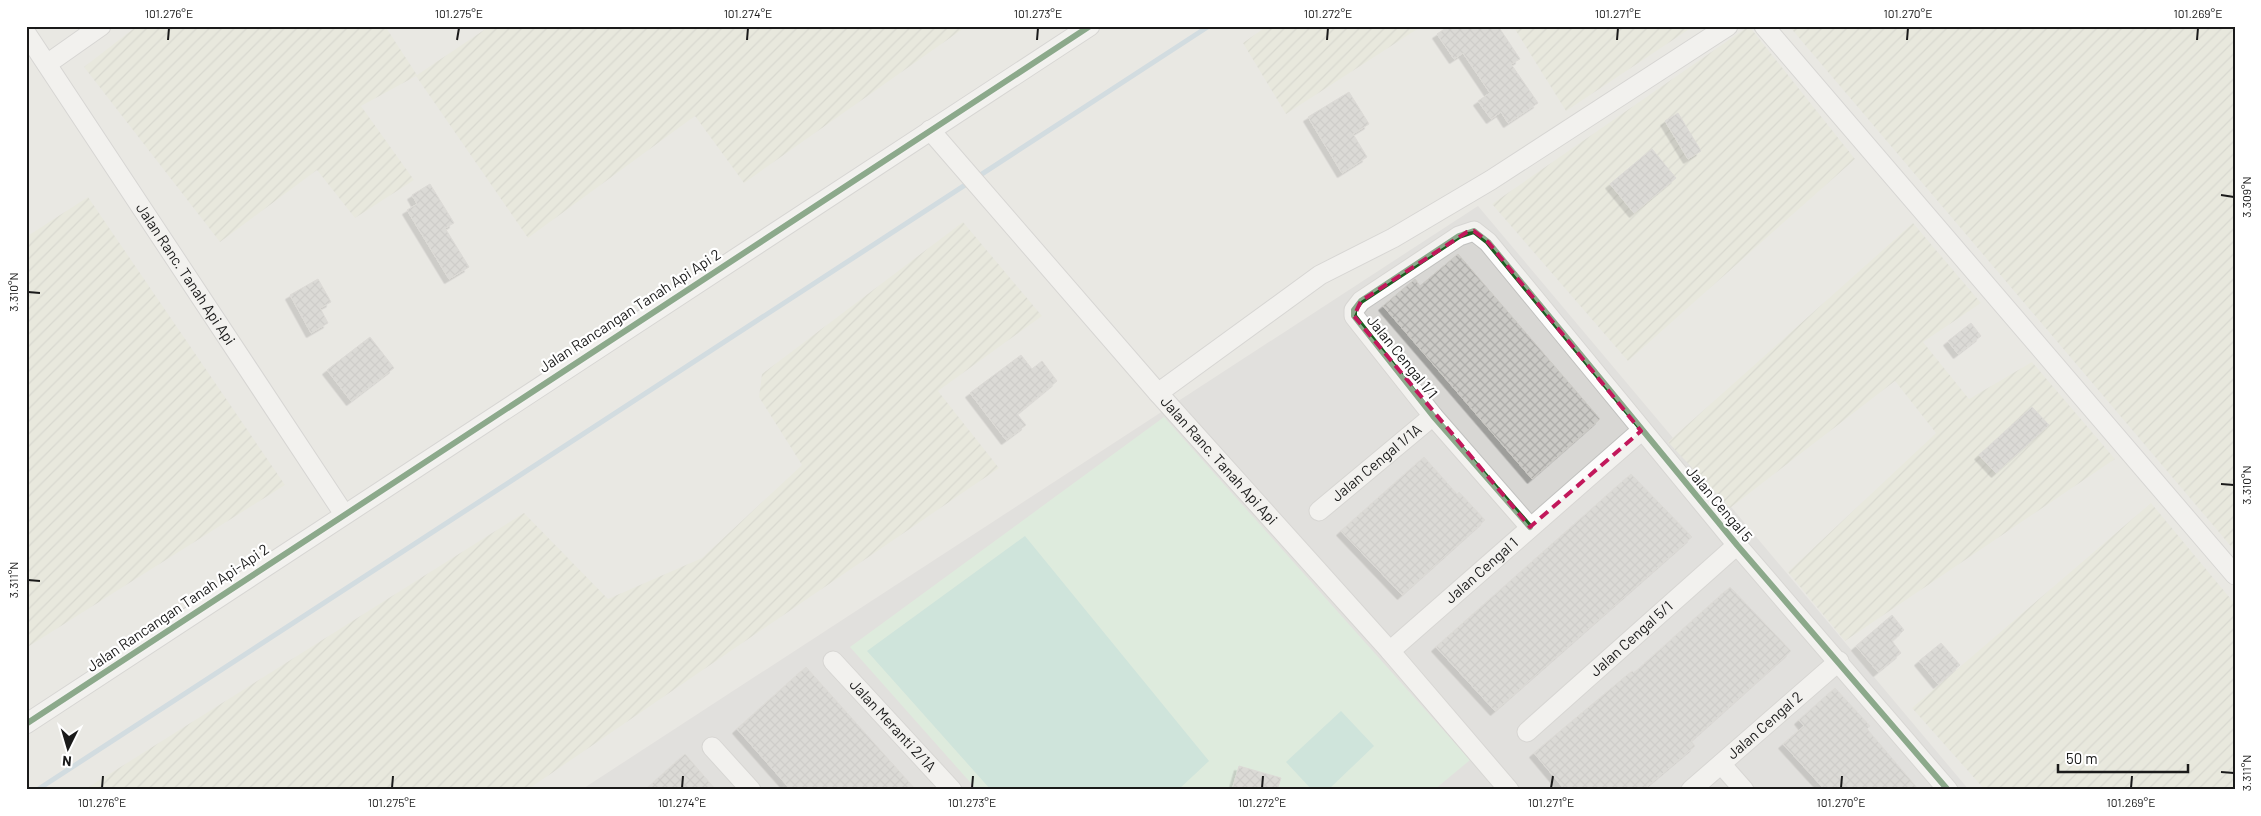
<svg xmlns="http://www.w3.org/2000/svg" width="2261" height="816" viewBox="0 0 2261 816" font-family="Barlow,sans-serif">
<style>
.residential{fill:#d8d7d4}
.farmland{fill:url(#farmland-furrows)}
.park{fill:#d1efd5}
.pitch{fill:#b0dfd1}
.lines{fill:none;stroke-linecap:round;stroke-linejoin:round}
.stream{stroke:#b7cedb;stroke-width:5}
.building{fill:url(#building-cross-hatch);stroke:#cccac5;filter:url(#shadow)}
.minor-casing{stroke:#c1c1bf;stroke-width:21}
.minor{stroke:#fcfcfb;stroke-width:19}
.cycleway-casing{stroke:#fff;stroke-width:9}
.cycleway{stroke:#1b5e20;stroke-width:6}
.marked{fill:none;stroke:#c2185b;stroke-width:4;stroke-dasharray:10 6;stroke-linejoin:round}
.ticks{fill:none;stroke:#1a1a1a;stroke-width:2}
.labels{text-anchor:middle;stroke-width:4.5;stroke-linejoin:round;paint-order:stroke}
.street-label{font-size:15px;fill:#1a1a1a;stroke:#fff}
.neatline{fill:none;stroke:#1a1a1a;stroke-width:2}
.ticks-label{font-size:12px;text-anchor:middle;fill:#1a1a1a}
</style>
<defs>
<pattern id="farmland-furrows" width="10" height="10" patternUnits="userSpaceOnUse" patternTransform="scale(1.25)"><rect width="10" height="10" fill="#e6e9d6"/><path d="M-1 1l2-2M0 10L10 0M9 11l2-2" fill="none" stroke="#c5c7b7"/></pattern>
<pattern id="building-cross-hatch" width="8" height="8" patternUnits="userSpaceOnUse" patternTransform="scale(1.25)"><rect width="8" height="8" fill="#cbcac6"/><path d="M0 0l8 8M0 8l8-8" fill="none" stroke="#aeadaa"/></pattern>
<filter id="shadow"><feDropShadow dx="-4.5" dy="4.5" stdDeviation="0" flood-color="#0004"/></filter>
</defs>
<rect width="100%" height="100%" fill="#e9e8e3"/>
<!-- residential -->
<path class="residential" d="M1478 206 1969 790H581Z"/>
<!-- farmland -->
<path class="farmland" d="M137 26H385L417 75 490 26H967L744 183 695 116 528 238 416 76 361 106 414 180 355 218 317 170 220 242 84 67Z
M1267 26H1422L1286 114 1243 43Z
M1513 26H1694L1566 111Z
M1749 26 1855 159 1628 361 1492 204Z
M1789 26H2235V551Z
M88 197 285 485 26 648V237Z
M963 222 1042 316 938 391 999 468 527 790H84L524 513 608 599 702 558 802 465 759 397 762 374Z
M1913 223 1981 303 1923 342 1969 399 2032 362 2115 459 1845 641 1788 572 1936 433 1895 381 1730 508 1668 442Z
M2151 503 2235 604V790H1985L1912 708Z"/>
<!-- park -->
<path class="park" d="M1164 417 1470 760 1434 790H977L850 647Z"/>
<!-- pitch -->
<path class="pitch" d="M1025 536 1209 761 1178 790H991L867 651Z
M1341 711 1374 746 1328 790H1312L1286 762Z"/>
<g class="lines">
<!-- stream -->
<path class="stream" d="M37 790 1209 26"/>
</g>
<!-- building -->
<path class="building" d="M1449 26H1498L1520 59 1511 64 1538 103 1508 123 1501 112 1491 119 1478 101 1490 93 1463 53 1454 59 1437 34Z
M1349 92 1369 124 1353 134 1367 157 1342 173 1308 117Z
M1678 113 1701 151 1688 159 1665 121Z
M1652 149 1676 178 1634 213 1610 184Z
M430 184 454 223 445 228 469 267 449 279 407 210 417 204 412 195Z
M1458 254 1600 419 1532 479 1383 306 1415 279 1420 286Z
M318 279 331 302 320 308 328 323 311 333 290 295Z
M1971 323 1981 336 1958 354 1948 341Z
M370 337 394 368 351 401 327 370Z
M1021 355 1032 369 1042 361 1057 381 1017 414 1026 425 1006 440 970 393Z
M2032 407 2049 425 1996 473 1979 455Z
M1424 457 1457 494 1459 492 1485 520 1402 595 1341 531Z
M1631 474 1692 537 1495 711 1436 647Z
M1730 587 1791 651 1691 741 1695 746 1643 790H1565L1534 753 1632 671 1634 673Z
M1892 615 1904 630 1892 641 1901 653 1878 672 1856 646Z
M1941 643 1960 665 1938 684 1919 661Z
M806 667 916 790H791L737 729Z
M1835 688 1870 726 1867 729 1919 790H1825L1783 744 1804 726 1799 720Z
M685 754 716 790H645Z
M1239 766 1281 778 1277 790H1232Z"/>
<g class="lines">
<defs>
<g id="minor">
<path d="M1764 26 2235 575"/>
<path id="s1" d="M26 33 344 514"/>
<path d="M47 64 101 26"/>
<path id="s2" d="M930 130 1158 393 1390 651 1509 790"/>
<path d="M1158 393 1320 275 1393 238 1491 180 1728 26"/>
<path id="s3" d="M1319 511 1433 416"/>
<path d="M1530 527 1433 416 1354 316V310L1361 301 1459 236 1474 231 1488 242 1737 545 1948 790"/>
<path id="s4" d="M1390 651 1641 431"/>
<path id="s5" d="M833 661 952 790"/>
<path d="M26 724 1090 26"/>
<path id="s6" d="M1527 732 1737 545"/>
<path d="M712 747 751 790"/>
<path d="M1721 764 1744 790"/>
<path id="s7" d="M1691 790 1839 661"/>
</g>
</defs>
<!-- minor casing -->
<use href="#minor" class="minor-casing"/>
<!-- minor -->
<use href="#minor" class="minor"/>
<defs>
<path id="cycleway" d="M1530 527 1433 416 1354 316V310L1361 301 1459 236 1474 231 1488 242 1737 545 1948 790
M26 724 1090 26"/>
</defs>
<!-- cycleway casing -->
<use href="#cycleway" class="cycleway-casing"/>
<!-- cycleway -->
<use href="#cycleway" class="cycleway"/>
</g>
<!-- marked area -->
<path d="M0 0H2261V816H0ZM1474 231 1488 242 1641 431 1530 527 1354 316 1361 301 1467 232Z" fill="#e9e8e3" fill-opacity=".55" fill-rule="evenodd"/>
<path class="marked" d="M1474 231 1488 242 1641 431 1530 527 1354 316 1361 301 1467 232Z"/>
<!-- ticks -->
<path class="ticks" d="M168 40 169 28M457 40 459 28M747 40 748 28M1037 40 1038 28M1327 40 1328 28M1617 40 1618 28M1907 40 1908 28M2197 40 2198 28M2221 195 2234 197M28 292 40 293M2221 484 2234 485M28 580 40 581M2221 772 2234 773M102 788 103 776M392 788 393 776M682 788 683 776M972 788 973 776M1262 788 1263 776M1551 788 1553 776M1841 788 1842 776M2131 788 2132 776"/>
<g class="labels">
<!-- street labels -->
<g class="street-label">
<text dy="5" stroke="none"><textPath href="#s1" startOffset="289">Jalan Ranc. Tanah Api Api</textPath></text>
<text transform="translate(630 311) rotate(-33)" y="5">Jalan Rancangan Tanah Api Api 2</text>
<text transform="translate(1402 357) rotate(51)" y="5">Jalan Cengal 1/1</text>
<text dy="5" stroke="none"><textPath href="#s2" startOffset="439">Jalan Ranc. Tanah Api Api</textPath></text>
<text dy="5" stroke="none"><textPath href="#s3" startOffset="75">Jalan Cengal 1/1A</textPath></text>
<text transform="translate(1719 504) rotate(50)" y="5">Jalan Cengal 5</text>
<text dy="5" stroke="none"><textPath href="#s4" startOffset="122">Jalan Cengal 1</textPath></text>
<text transform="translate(178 608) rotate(-34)" y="5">Jalan Rancangan Tanah Api-Api 2</text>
<text dy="5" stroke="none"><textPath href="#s6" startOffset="140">Jalan Cengal 5/1</textPath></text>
<text dy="5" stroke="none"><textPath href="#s5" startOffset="88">Jalan Meranti 2/1A</textPath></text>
<text dy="5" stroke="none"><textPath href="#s7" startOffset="98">Jalan Cengal 2</textPath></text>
</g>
</g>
<!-- border -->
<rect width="2261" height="816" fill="none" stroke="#ffffff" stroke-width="55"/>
<!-- north arrow -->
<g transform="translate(68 748) rotate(185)" stroke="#ffffff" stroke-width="4" paint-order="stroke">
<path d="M0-4L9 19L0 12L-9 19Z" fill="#1a1a1a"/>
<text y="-8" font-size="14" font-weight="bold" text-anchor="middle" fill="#1a1a1a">N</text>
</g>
<!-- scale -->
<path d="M2058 764v8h130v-8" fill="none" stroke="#1a1a1a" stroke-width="2.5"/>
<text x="2066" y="764" font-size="15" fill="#1a1a1a" stroke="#ffffff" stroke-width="4" paint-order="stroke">50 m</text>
<rect x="28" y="28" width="2206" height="760" class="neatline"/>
<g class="ticks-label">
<text x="169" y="18">101.276°E</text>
<text x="459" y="18">101.275°E</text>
<text x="748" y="18">101.274°E</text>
<text x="1038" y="18">101.273°E</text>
<text x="1328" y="18">101.272°E</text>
<text x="1618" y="18">101.271°E</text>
<text x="1908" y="18">101.270°E</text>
<text x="2198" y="18">101.269°E</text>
<text transform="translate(2247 197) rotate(-90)" y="4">3.309°N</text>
<text transform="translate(14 292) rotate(-90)" y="4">3.310°N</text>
<text transform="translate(2247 485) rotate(-90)" y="4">3.310°N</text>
<text transform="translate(14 580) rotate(-90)" y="4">3.311°N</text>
<text transform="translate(2247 773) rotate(-90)" y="4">3.311°N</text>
<text x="102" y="807">101.276°E</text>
<text x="392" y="807">101.275°E</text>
<text x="682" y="807">101.274°E</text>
<text x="972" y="807">101.273°E</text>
<text x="1262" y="807">101.272°E</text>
<text x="1551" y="807">101.271°E</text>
<text x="1841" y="807">101.270°E</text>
<text x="2131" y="807">101.269°E</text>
</g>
</svg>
